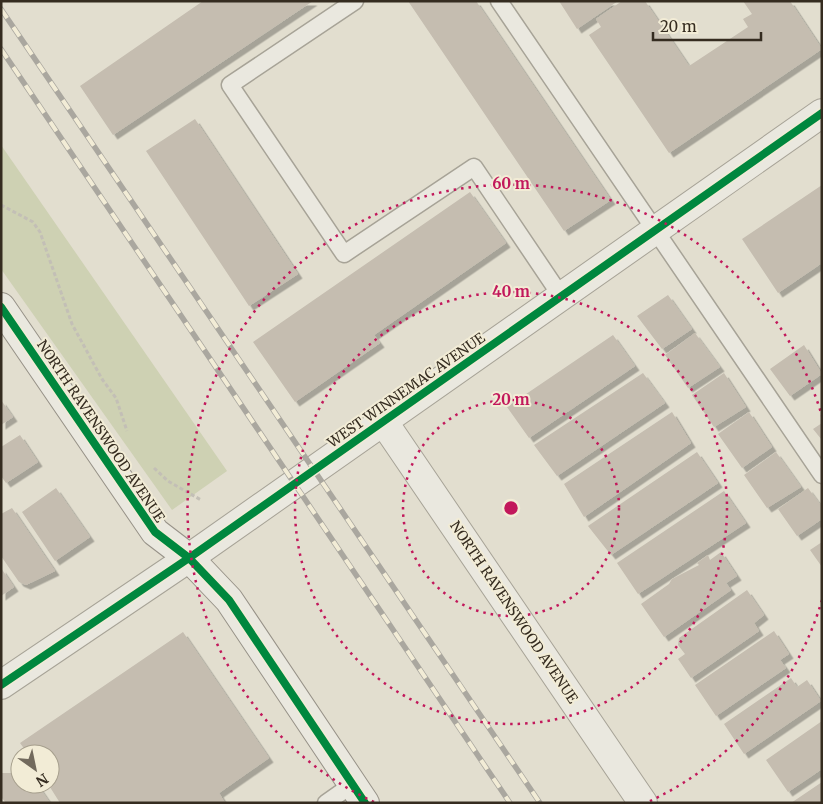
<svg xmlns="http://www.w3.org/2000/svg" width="823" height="804" viewBox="0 0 823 804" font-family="Merriweather,serif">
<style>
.green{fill:#ced1b3}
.building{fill:#c5bdb0;filter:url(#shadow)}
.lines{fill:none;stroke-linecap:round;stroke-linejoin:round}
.lane-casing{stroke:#a7a397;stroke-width:19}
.street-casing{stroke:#a7a397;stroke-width:30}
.secondary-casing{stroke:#979288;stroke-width:30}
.path{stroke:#c3bfb6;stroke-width:3;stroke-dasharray:4 2.5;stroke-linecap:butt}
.lane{stroke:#eae8df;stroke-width:16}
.street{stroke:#eae8df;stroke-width:28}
.secondary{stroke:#eae8df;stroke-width:28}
.rail-casing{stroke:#aaa79f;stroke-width:5.5}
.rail{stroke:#f2ecd6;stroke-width:4;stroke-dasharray:11;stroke-linecap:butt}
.cycleway-casing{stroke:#f2ecd6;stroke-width:11}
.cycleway{stroke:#00873e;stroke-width:8}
.ring{fill:none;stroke:#c2185b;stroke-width:2.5;stroke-dasharray:2.5 5}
.labels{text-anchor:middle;stroke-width:4;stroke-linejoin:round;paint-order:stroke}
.street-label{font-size:14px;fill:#352c20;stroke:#f2ecd6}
.centre{fill:#c2185b;stroke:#f2ecd6;stroke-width:2.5}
.ring-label{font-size:15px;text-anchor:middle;font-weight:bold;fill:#c2185b;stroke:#f2ecd6;stroke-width:4;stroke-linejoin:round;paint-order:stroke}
</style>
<defs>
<filter id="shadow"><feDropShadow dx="4.5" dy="4.5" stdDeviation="0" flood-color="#0004"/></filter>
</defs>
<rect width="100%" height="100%" fill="#e2decf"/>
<!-- green -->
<path class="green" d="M1 145 227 471 172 510 1 269Z"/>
<!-- building -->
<path class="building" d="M203 1H313L113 135 80 86Z
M408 1H476L611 200 564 231Z
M559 1H618L577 29Z
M622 1H645L689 66 748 27 743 19 752 14 743 1H790L822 49 669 153 589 35 601 27 596 19Z
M195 119 298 274 249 306 146 151Z
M822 185V263L778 293 742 239Z
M470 192 506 243 374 335 380 343 295 402 253 342Z
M668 295 692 329 662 349 637 316Z
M695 333 720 367 688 388 665 355Z
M613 335 635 366 529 438 507 407Z
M804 345 822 374 790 396 770 369Z
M643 373 665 403 557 476 534 445Z
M724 373 746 407 714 427 692 395Z
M1 400 13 417 1 425Z
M672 412 691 443 584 517 564 484Z
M749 412 772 447 742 468 718 434Z
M822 423V440L813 429Z
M20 435 38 462 6 483 1 476V447Z
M697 452 718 483 611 555 588 526Z
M776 452 801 487 767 508 744 475Z
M56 488 90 537 55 561 22 512Z
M808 488 822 507V519L797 536 778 509Z
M724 491 746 523 638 594 617 563Z
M12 508 55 571 26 585 19 582 1 556V514Z
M822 542V567L810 550Z
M721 552 737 576 726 583 731 590 664 637 641 604 669 584 672 579 699 565 697 563 708 555 710 560Z
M1 568 14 587 1 596Z
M747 590 764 615 754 623 759 631 691 678 678 659 685 654 678 645 679 638Z
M774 631 789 654 780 660 786 668 716 716 695 685Z
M183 632 269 758 219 793 225 803H60L48 784H50V754H28L20 743Z
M791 678 797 687 807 680 821 701 744 754 724 724Z
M822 721V769L788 792 766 760Z
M20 769V784H37L50 803H6L1 797V773H14Z
M822 782V803H791Z"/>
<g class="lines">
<defs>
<path id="lane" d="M355 1 230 85 344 254 474 167 561 296
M499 1 822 475
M326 803 353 784"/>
<path id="street" d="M383 421 643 803
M1 685 189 558 822 113"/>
<path id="secondary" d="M1 307 155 532 189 558 229 600 365 803"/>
</defs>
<!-- lane casing -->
<use href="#lane" class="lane-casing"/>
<!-- street casing -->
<use href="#street" class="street-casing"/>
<!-- secondary casing -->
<use href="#secondary" class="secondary-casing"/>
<!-- path -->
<path class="path" d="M1 205 33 222 40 232 72 324 102 379 116 398 127 431
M154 468 168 481 201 500"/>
<!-- lane -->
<use href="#lane" class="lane"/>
<!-- street -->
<use href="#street" class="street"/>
<!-- secondary -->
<use href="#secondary" class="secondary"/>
<defs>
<path id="rail" d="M1 9 540 803
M1 49 510 803"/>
</defs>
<!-- rail casing -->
<use href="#rail" class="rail-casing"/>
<!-- rail -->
<use href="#rail" class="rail"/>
<defs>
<path id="cycleway" d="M1 307 155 532 189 558 229 600 365 803
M1 685 189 558 822 113"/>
</defs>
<!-- cycleway casing -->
<use href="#cycleway" class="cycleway-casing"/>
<!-- cycleway -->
<use href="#cycleway" class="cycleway"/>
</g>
<!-- distance rings -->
<g class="ring">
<circle cx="511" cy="508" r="108"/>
<circle cx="511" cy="508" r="216"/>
<path d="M822 600A324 324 0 0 1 648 802M374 802A324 324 0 1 1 822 416"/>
</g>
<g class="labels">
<!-- street labels -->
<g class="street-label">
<text transform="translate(406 390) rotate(-35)" y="5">WEST WINNEMAC AVENUE</text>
<text transform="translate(101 431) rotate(56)" y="5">NORTH RAVENSWOOD AVENUE</text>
<text transform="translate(514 612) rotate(56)" y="5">NORTH RAVENSWOOD AVENUE</text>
</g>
</g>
<circle cx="511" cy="508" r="8" class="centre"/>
<g class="ring-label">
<text x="511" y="189">60 m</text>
<text x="511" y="297">40 m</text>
<text x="511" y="405">20 m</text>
</g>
<!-- border -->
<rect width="823" height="804" fill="none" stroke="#352c20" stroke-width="5"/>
<!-- north arrow -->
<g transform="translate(35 769) rotate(147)"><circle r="24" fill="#f2ecd6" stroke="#a69f8d"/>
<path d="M0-4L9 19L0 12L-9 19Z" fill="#726a5d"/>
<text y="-8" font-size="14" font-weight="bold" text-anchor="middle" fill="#352c20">N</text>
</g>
<!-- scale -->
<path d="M653 32v8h108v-8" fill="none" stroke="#352c20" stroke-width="2.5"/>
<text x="660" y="32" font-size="15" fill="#352c20" stroke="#f2ecd6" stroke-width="4" paint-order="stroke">20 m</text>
</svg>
